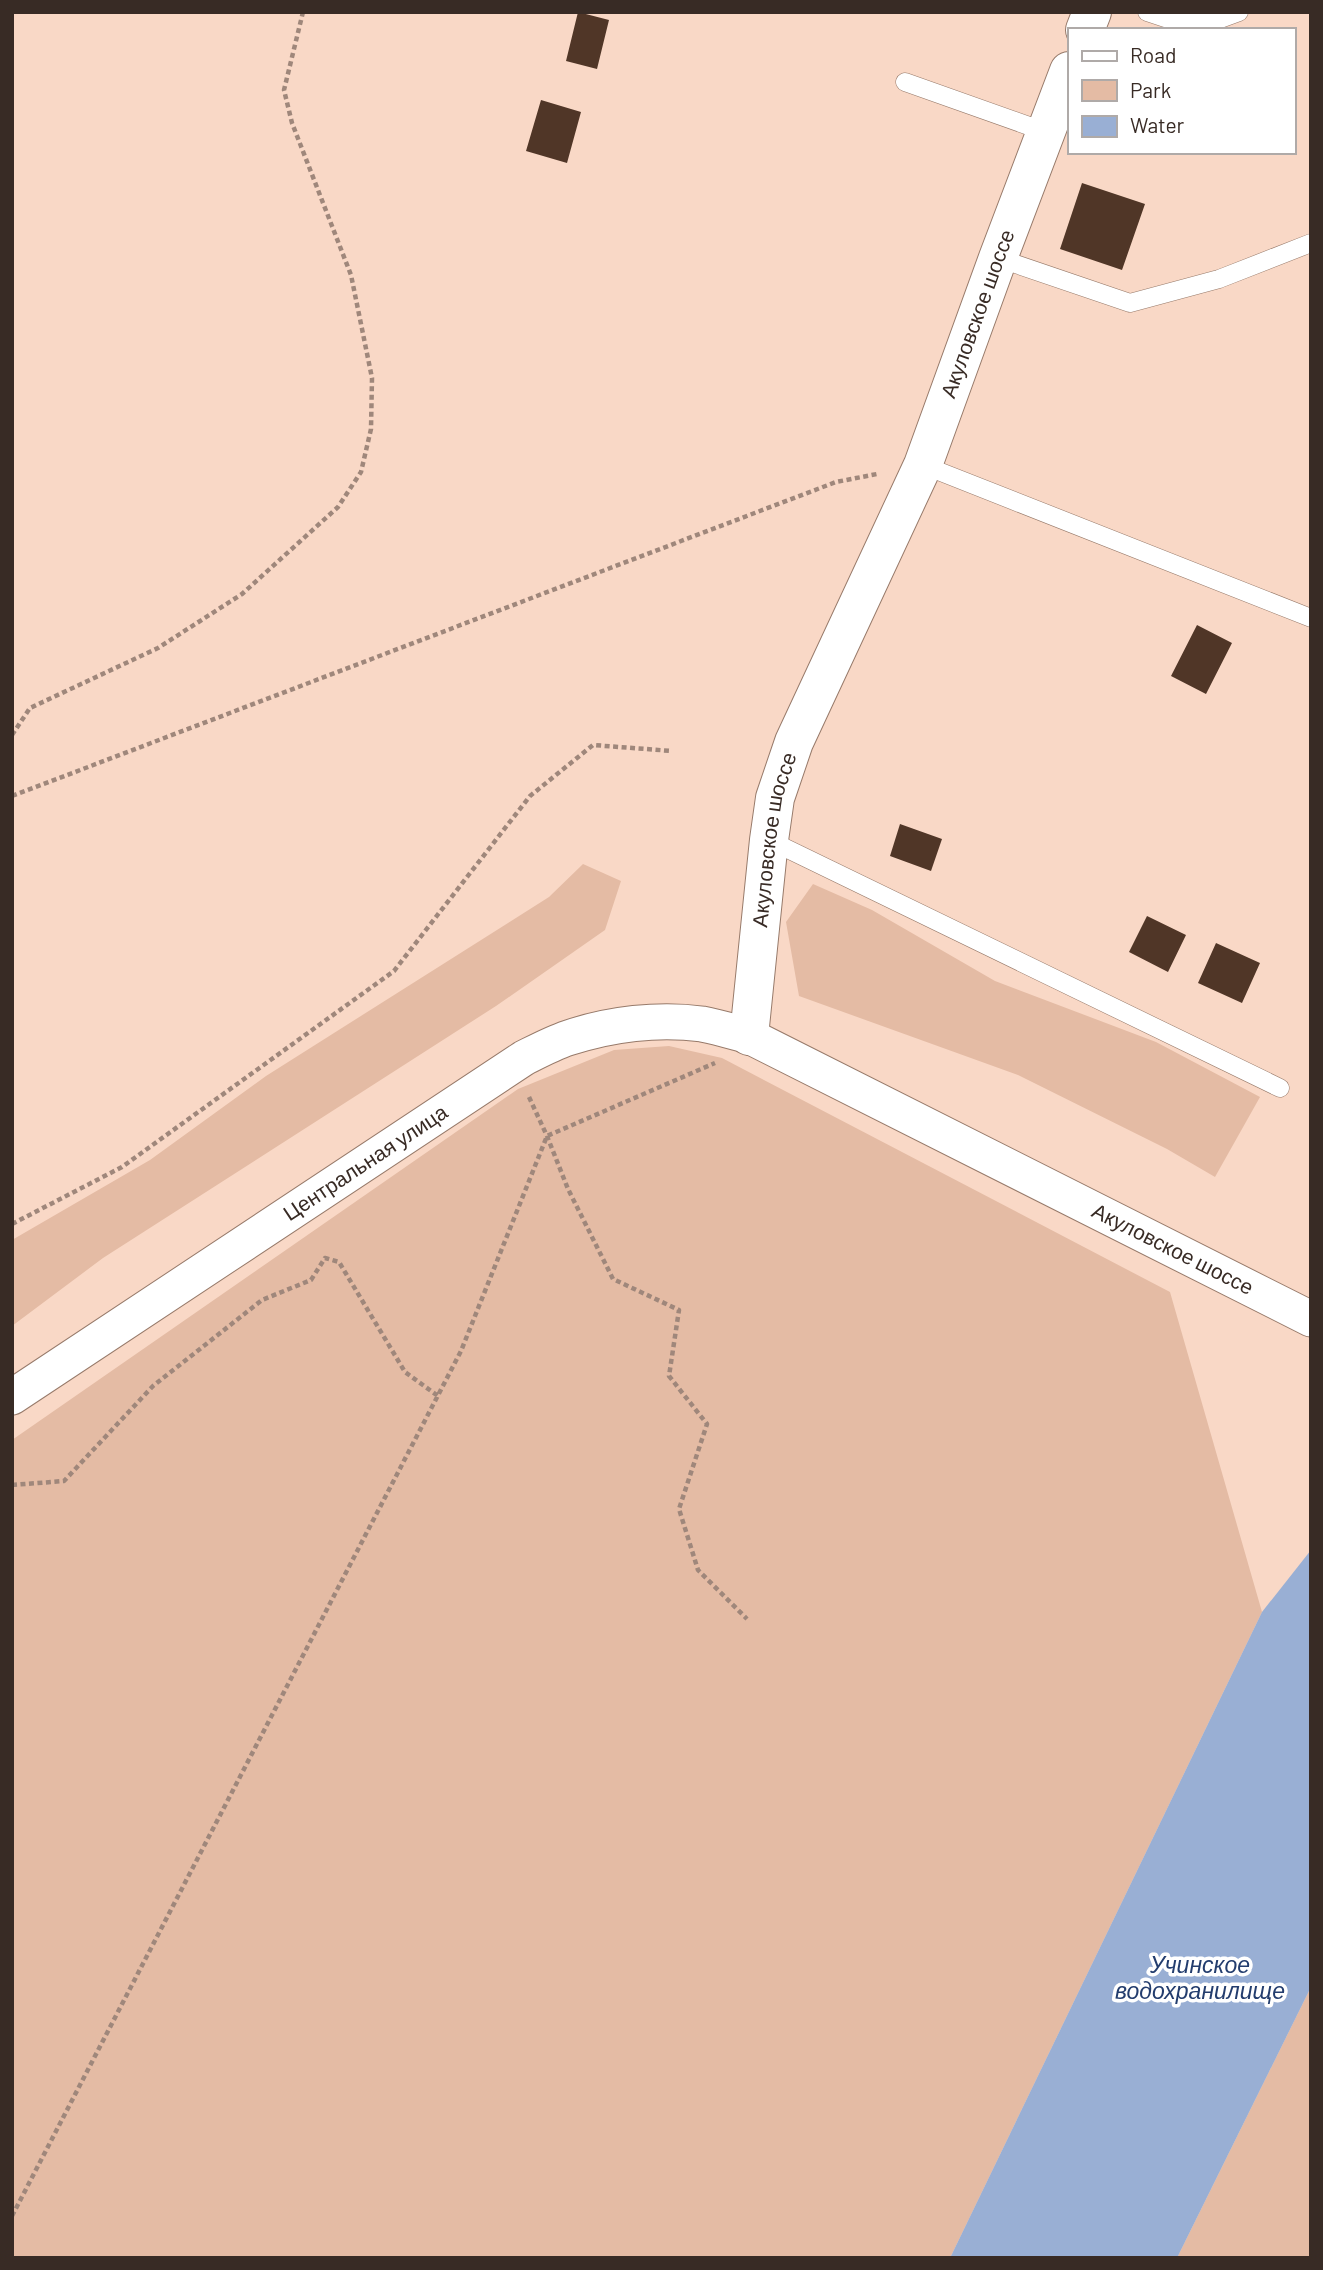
<svg xmlns="http://www.w3.org/2000/svg" width="1323" height="2270" viewBox="0 0 1323 2270" font-family="Barlow,sans-serif">
<style>
.green{fill:#e4bba4}
.water{fill:#99afd4}
.building{fill:#503627}
.lines{fill:none;stroke-linecap:round;stroke-linejoin:round}
.lane-casing{stroke:#977a6a;stroke-width:19}
.street-casing{stroke:#977a6a;stroke-width:37}
.secondary-casing{stroke:#977a6a;stroke-width:40}
.path{stroke:#9f877b;stroke-width:4.5;stroke-dasharray:5 3.5;stroke-linecap:butt}
.lane{stroke:#fff;stroke-width:18}
.street{stroke:#fff;stroke-width:35}
.secondary{stroke:#fff;stroke-width:38}
.labels{text-anchor:middle;stroke-width:7;stroke-linejoin:round;paint-order:stroke}
.street-label{font-size:21px;fill:#382b25;stroke:#fff}
.water-label{font-size:23px;font-style:italic;fill:#233d6e;stroke:#fff}
</style>
<rect width="100%" height="100%" fill="#f9d8c6"/>
<!-- green -->
<path class="green" d="M583 864 621 881 605 930 496 1006 103 1258 12 1326V1240L150 1160 266 1076 549 897Z
M813 884 872 910 995 981 1156 1042 1260 1097 1215 1177 1167 1149 1018 1075 799 996 786 922Z
M669 1046 722 1058 1170 1292 1262 1612 950 2258H12V1440L518 1089 614 1050Z
M1311 1987V2258H1177Z"/>
<!-- water -->
<path class="water" d="M1311 1550V1987L1177 2258H950L1262 1612Z"/>
<!-- building -->
<path class="building" d="M578 12 609 20 597 69 566 61Z
M541 100 581 112 567 163 526 151Z
M1082 183 1145 204 1122 270 1060 249Z
M1197 625 1232 643 1206 694 1171 676Z
M900 824 942 839 931 871 890 856Z
M1147 916 1186 935 1168 972 1129 952Z
M1216 943 1260 963 1242 1003 1198 983Z"/>
<g class="lines">
<defs>
<path id="lane" d="M1147 12 1165 18 1209 23 1239 12
M905 82 1046 132
M998 258 1130 303 1219 279 1311 243
M923 465 1311 618
M769 840 1280 1088"/>
<g id="street">
<path id="s1" d="M12 1397 524 1058C538 1051 553 1043 568 1038 610 1024 658 1018 702 1024 718 1027 734 1032 749 1036L1311 1319"/>
</g>
<g id="secondary">
<path d="M1085 30 1092 12"/>
<path id="s2" d="M749 1036 769 840 775 798 794 742 923 465 998 258 1069 71"/>
</g>
</defs>
<!-- lane casing -->
<use href="#lane" class="lane-casing"/>
<!-- street casing -->
<use href="#street" class="street-casing"/>
<!-- secondary casing -->
<use href="#secondary" class="secondary-casing"/>
<!-- path -->
<path class="path" d="M12 735 30 708 158 648 242 594 338 507 361 472 371 429 372 378 351 275 292 123 284 90 303 12
M12 796 836 482 877 474
M529 1097 547 1136 568 1189 613 1279 679 1310 669 1376 707 1424 679 1509 698 1570 747 1619
M12 1224 122 1167 394 971 530 796 593 745 672 751
M12 1485 64 1481 153 1386 262 1300 311 1280 325 1258 339 1262 405 1372 438 1396
M12 2216 461 1351 547 1136 715 1063"/>
<!-- lane -->
<use href="#lane" class="lane"/>
<!-- street -->
<use href="#street" class="street"/>
<!-- secondary -->
<use href="#secondary" class="secondary"/>
</g>
<g class="labels">
<!-- street labels -->
<g class="street-label">
<text dy="7" stroke="none"><textPath href="#s2" startOffset="765">Акуловское шоссе</textPath></text>
<text dy="7" stroke="none"><textPath href="#s2" startOffset="198">Акуловское шоссе</textPath></text>
<text dy="7" stroke="none"><textPath href="#s1" startOffset="424">Центральная улица</textPath></text>
<text dy="7" stroke="none"><textPath href="#s1" startOffset="1321">Акуловское шоссе</textPath></text>
</g>
<!-- water labels -->
<g class="water-label">
<text x="1200" y="1973">Учинское<tspan x="1200" dy="26">водохранилище</tspan></text>
</g>
</g>
<!-- border -->
<rect width="1323" height="2270" fill="none" stroke="#382b25" stroke-width="28"/>
<!-- legend -->
<rect x="1068" y="28" width="228" height="126" fill="#ffffff" stroke="#afaaa8" stroke-width="2"/>
<rect x="1082" y="51" width="35" height="10" fill="#ffffff" stroke="#afaaa8" stroke-width="2"/>
<text x="1130" y="63" font-size="21" fill="#382b25">Road</text>
<rect x="1082" y="80" width="35" height="21" fill="#e4bba4" stroke="#afaaa8" stroke-width="2"/>
<text x="1130" y="98" font-size="21" fill="#382b25">Park</text>
<rect x="1082" y="116" width="35" height="21" fill="#99afd4" stroke="#afaaa8" stroke-width="2"/>
<text x="1130" y="133" font-size="21" fill="#382b25">Water</text>
</svg>
